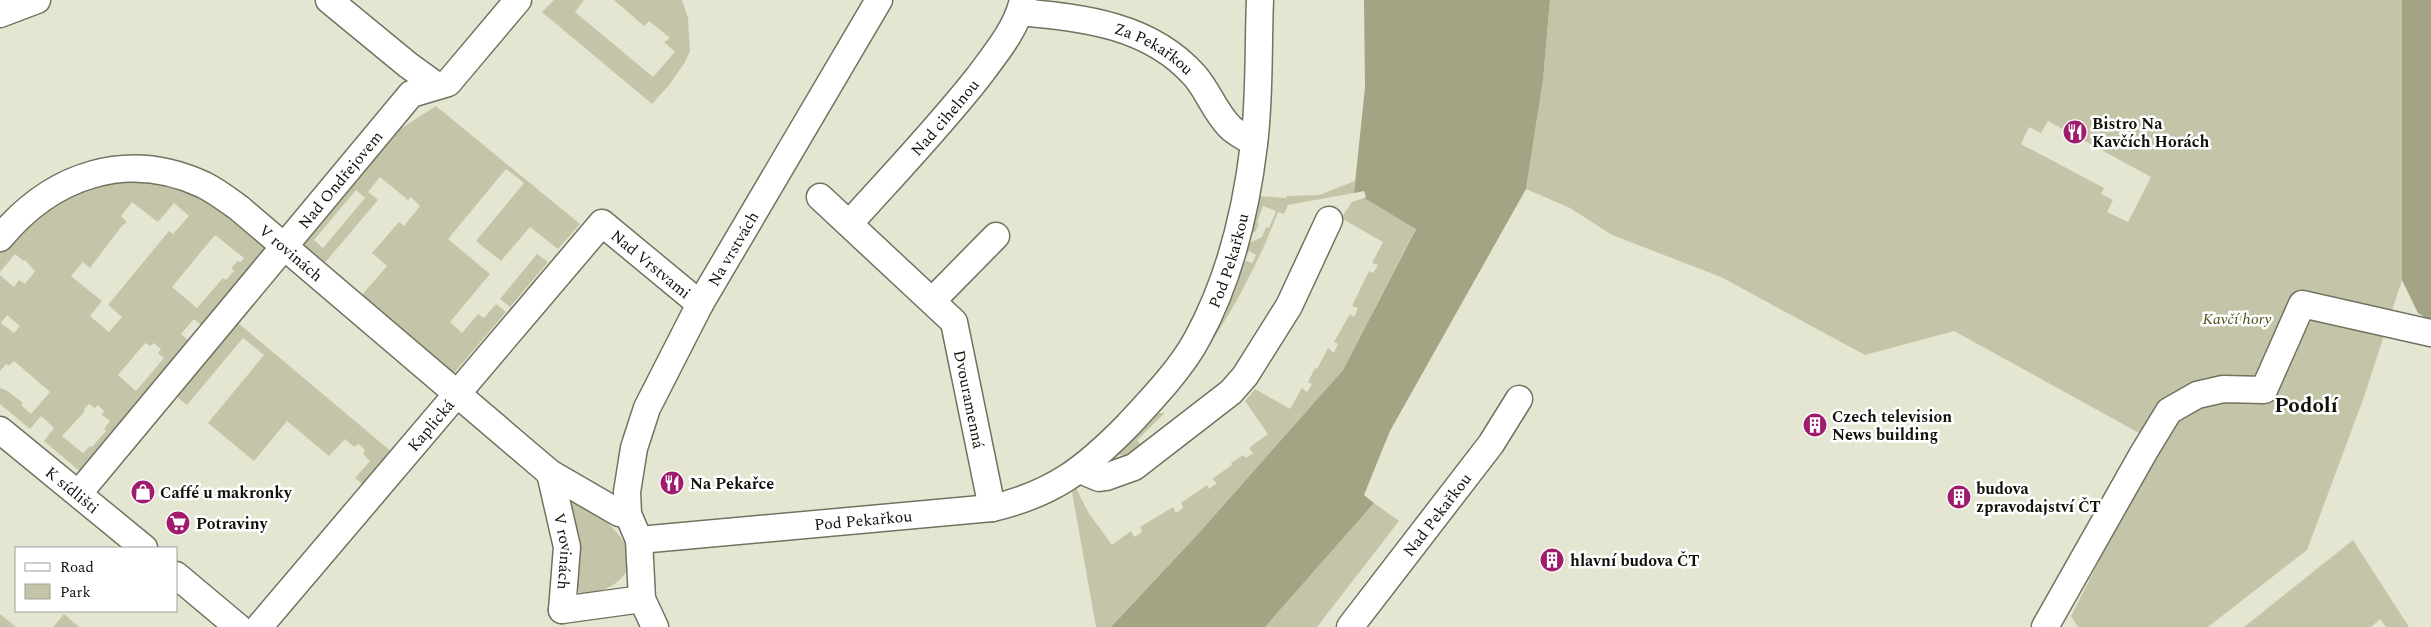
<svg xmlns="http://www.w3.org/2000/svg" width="2431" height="627" viewBox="0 0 2431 627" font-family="Spectral,serif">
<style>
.green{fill:#c4c5a8;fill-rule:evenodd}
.forest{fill:#a3a483}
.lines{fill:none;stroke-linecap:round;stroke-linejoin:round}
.minor-casing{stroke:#727261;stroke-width:29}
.minor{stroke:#fff;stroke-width:26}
.labels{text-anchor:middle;stroke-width:5;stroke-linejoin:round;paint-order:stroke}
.street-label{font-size:16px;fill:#10110a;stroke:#fff}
.poi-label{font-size:16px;font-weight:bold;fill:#10110a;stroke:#fff;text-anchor:start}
.park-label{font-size:16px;font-style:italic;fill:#504f17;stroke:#fff}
.district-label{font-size:21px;font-weight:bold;fill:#10110a;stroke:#fff}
</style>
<rect width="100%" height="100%" fill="#e5e6d2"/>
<!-- green -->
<path class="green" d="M554 0H584L575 12 653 77 675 52 664 42 670 38 649 21 644 26 614 0H682L688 18 690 51 685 62 670 84 652 104 542 12Z
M1550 0H2402V280L2364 397 2307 550 2208 627H2078L2071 616 2159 444 1954 331 1865 355 1721 277 1612 235 1570 208 1526 189 1543 80ZM2048 121 2151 177 2128 222 2107 212 2113 200 2101 194 2104 188 2021 144 2029 127 2041 133Z
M436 106 580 224 558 249 530 227 501 261 476 241 524 183 506 169 448 239 490 274 450 322 462 333 478 314 484 318 496 304 506 312 453 374 361 296 387 266 372 253 399 222 404 226 420 206 411 197 408 200 380 177 368 192 378 200 323 265 300 246 397 131ZM356 190 365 198 323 248 314 240Z
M137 179 172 184 210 200 271 249 205 328 194 319 181 334 192 344 83 474 44 441 54 428 41 416 30 429 0 404V388L6 390 23 403 21 405 31 414 50 392 14 361 9 366 6 364 0 371V275L14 287 19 280 25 284 35 271 25 260 24 261 15 254 0 272V252L19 230 49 202 101 183ZM132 202 158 222 174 203 189 216 173 234 169 231 108 305 122 317 109 332 90 316 102 301 71 276 83 262 90 268 121 227 127 222 121 216ZM215 235 244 258 241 262 238 261 231 268 234 271 226 280 223 278 197 308 172 287ZM7 315 20 326 14 333 1 323ZM145 343 150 346 154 343 161 349 158 353 164 358 136 391 118 375ZM89 404 95 408 98 405 104 411 102 415 110 421 104 429 106 431 92 447 90 446 83 453 62 436 85 411 84 409Z
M1355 181 1354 193 1288 205 1284 214 1278 212C1257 267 1229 319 1194 367 1190 373 1184 383 1178 386 1203 348 1235 308 1243 262L1247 261 1252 263 1256 255 1249 251 1245 258 1249 243 1262 237 1266 227 1269 228 1276 211 1263 206 1257 223 1259 224 1255 232 1251 234 1258 196 1286 198 1287 196 1319 195Z
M1364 198 1416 228 1343 370 1198 534 1111 627H1096L1072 492 1076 488 1088 512 1112 545 1131 531 1134 537 1142 532 1140 527 1173 507 1176 513 1183 508 1181 503 1207 485 1209 489 1217 483 1212 479 1232 465 1231 463 1243 455 1246 458 1253 453 1249 448 1268 434 1245 401 1255 389 1290 409 1302 388 1307 392 1312 384 1308 382 1315 368 1317 369 1328 348 1334 353 1338 344 1334 342 1350 314 1354 317 1358 308 1352 306 1369 271 1373 273 1378 265 1372 263 1383 242 1341 218 1352 202Z
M537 254 548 262 510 307 500 299Z
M237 322 393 453 365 486 355 478 370 461 363 454 365 450 359 444 354 447 345 439 329 456 287 421 254 461 208 423 264 355 243 338 187 405 176 396Z
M1156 413H1165L1137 440 1142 446 1129 456 1119 455 1118 453Z
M572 498C588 504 618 529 626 546 640 576 606 595 580 593L572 582 568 500Z
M1374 503 1399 521 1317 627H1265Z
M2353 540 2409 627H2386L2380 619 2371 627H2244Z
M0 614 16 627H0Z
M64 614 79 627H53Z"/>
<!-- forest -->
<path class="forest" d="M1364 0H1550L1543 80 1526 189 1390 431 1364 495 1374 503 1265 627H1111L1198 534 1343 370 1416 229 1364 198 1366 197 1364 191 1354 193 1365 87Z
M2402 0H2431V321L2418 313 2402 280Z"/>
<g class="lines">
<defs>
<g id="minor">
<path d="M329 0 408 65 437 86"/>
<path id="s1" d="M1020 12C1084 18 1150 25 1195 76 1208 91 1215 112 1229 126 1235 133 1247 138 1254 143"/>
<path d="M0 14 37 0"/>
<path id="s2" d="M820 197 954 322 992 508"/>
<path id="s3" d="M850 223C894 174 939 127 979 76 996 53 1017 28 1023 0"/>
<path id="s4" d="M0 238C52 175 127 149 204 185 216 191 228 200 239 208L550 473 619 513 628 514"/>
<path d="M933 300 996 236"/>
<path id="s5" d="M0 430 144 548"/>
<path d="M1080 470 1099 478 1106 477 1134 467 1231 392 1245 376 1289 306 1329 220"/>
<path id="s6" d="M550 473 567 547 562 610"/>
<path id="s7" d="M79 493 411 94 448 83 518 0"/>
<path id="s8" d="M639 540 992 508C1053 494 1085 469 1128 425 1151 400 1181 369 1197 339 1230 279 1246 212 1254 144 1260 97 1258 47 1260 0"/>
<path d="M176 575 238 627"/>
<path d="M562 610 642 599"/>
<path id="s9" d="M259 627 602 223 700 304"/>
<path id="s10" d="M655 627 642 599 639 540 628 514 627 492 634 448 647 408 700 304 879 0"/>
<path id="s11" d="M1350 627 1491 444 1519 399"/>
<path d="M2045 627 2144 452 2169 411 2197 395 2223 389 2264 390 2302 304 2431 333"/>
</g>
</defs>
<!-- minor casing -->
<use href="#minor" class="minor-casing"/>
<!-- minor -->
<use href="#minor" class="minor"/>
</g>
<!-- icons -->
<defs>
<symbol id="restaurant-disc" viewBox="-11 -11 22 22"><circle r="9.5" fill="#9e1b6d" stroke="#fff"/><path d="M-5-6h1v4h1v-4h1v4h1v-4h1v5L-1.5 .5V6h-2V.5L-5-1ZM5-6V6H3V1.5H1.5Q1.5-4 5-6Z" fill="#fff"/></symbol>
<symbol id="building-disc" viewBox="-11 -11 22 22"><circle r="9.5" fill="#9e1b6d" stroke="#fff"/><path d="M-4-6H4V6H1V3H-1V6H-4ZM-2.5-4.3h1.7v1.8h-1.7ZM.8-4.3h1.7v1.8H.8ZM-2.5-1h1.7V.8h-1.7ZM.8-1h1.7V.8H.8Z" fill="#fff"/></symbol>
<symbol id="shop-disc" viewBox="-11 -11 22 22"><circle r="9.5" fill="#9e1b6d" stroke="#fff"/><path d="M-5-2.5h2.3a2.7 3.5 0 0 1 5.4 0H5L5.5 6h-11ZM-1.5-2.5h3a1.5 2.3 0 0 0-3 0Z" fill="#fff"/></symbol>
<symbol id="supermarket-disc" viewBox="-11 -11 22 22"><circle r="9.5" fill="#9e1b6d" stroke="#fff"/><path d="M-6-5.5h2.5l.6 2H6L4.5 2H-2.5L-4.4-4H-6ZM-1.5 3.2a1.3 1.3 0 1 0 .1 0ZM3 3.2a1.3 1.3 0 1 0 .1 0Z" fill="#fff"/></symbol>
</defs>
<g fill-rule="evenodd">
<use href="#restaurant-disc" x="2061" y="118" width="28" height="28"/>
<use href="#building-disc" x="1801" y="411" width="28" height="28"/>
<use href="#restaurant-disc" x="658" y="469" width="28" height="28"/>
<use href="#shop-disc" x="129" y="478" width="28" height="28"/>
<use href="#building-disc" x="1945" y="483" width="28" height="28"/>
<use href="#supermarket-disc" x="164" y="509" width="28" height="28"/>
<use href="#building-disc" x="1538" y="546" width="28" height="28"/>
</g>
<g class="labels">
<!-- street labels -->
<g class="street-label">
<text dy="6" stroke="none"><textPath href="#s1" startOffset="141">Za Pekařkou</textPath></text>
<text dy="6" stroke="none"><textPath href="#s3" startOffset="142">Nad cihelnou</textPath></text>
<text dy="6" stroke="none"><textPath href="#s7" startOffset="408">Nad Ondřejovem</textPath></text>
<text dy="6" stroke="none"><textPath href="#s10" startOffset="408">Na vrstvách</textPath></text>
<text dy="6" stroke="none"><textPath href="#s4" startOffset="339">V rovinách</textPath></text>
<text dy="6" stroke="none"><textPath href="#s8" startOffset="712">Pod Pekařkou</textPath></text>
<text dy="6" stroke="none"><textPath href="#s9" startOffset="594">Nad Vrstvami</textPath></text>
<text dy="6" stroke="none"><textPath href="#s2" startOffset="262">Dvouramenná</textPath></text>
<text dy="6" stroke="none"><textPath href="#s9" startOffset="265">Kaplická</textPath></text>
<text dy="6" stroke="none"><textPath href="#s5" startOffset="94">K sídlišti</textPath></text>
<text dy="6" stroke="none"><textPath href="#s11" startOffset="142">Nad Pekařkou</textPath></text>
<text dy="6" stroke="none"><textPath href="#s8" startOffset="225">Pod Pekařkou</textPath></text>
<text dy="6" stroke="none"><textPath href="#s6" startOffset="80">V rovinách</textPath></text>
</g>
<!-- poi labels -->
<g class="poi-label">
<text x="2092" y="129">Bistro Na<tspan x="2092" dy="18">Kavčích Horách</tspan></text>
<text x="1832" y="422">Czech television<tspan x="1832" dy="18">News building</tspan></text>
<text x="690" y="489">Na Pekařce</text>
<text x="1976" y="494">budova<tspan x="1976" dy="18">zpravodajství ČT</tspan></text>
<text x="160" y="498">Caffé u makronky</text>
<text x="196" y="529">Potraviny</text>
<text x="1570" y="566">hlavní budova ČT</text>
</g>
<!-- park labels -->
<g class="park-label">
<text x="2237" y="324">Kavčí hory</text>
</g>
<!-- district labels -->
<g class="district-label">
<text x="2306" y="412">Podolí</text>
</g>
</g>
<!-- legend -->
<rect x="15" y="547" width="162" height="65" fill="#ffffff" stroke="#9fa09d"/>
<rect x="25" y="563" width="25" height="8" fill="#ffffff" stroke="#9fa09d"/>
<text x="60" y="572" font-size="15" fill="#10110a">Road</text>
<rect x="25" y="584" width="25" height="15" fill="#c4c5a8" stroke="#9fa09d"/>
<text x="60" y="597" font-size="15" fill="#10110a">Park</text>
</svg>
